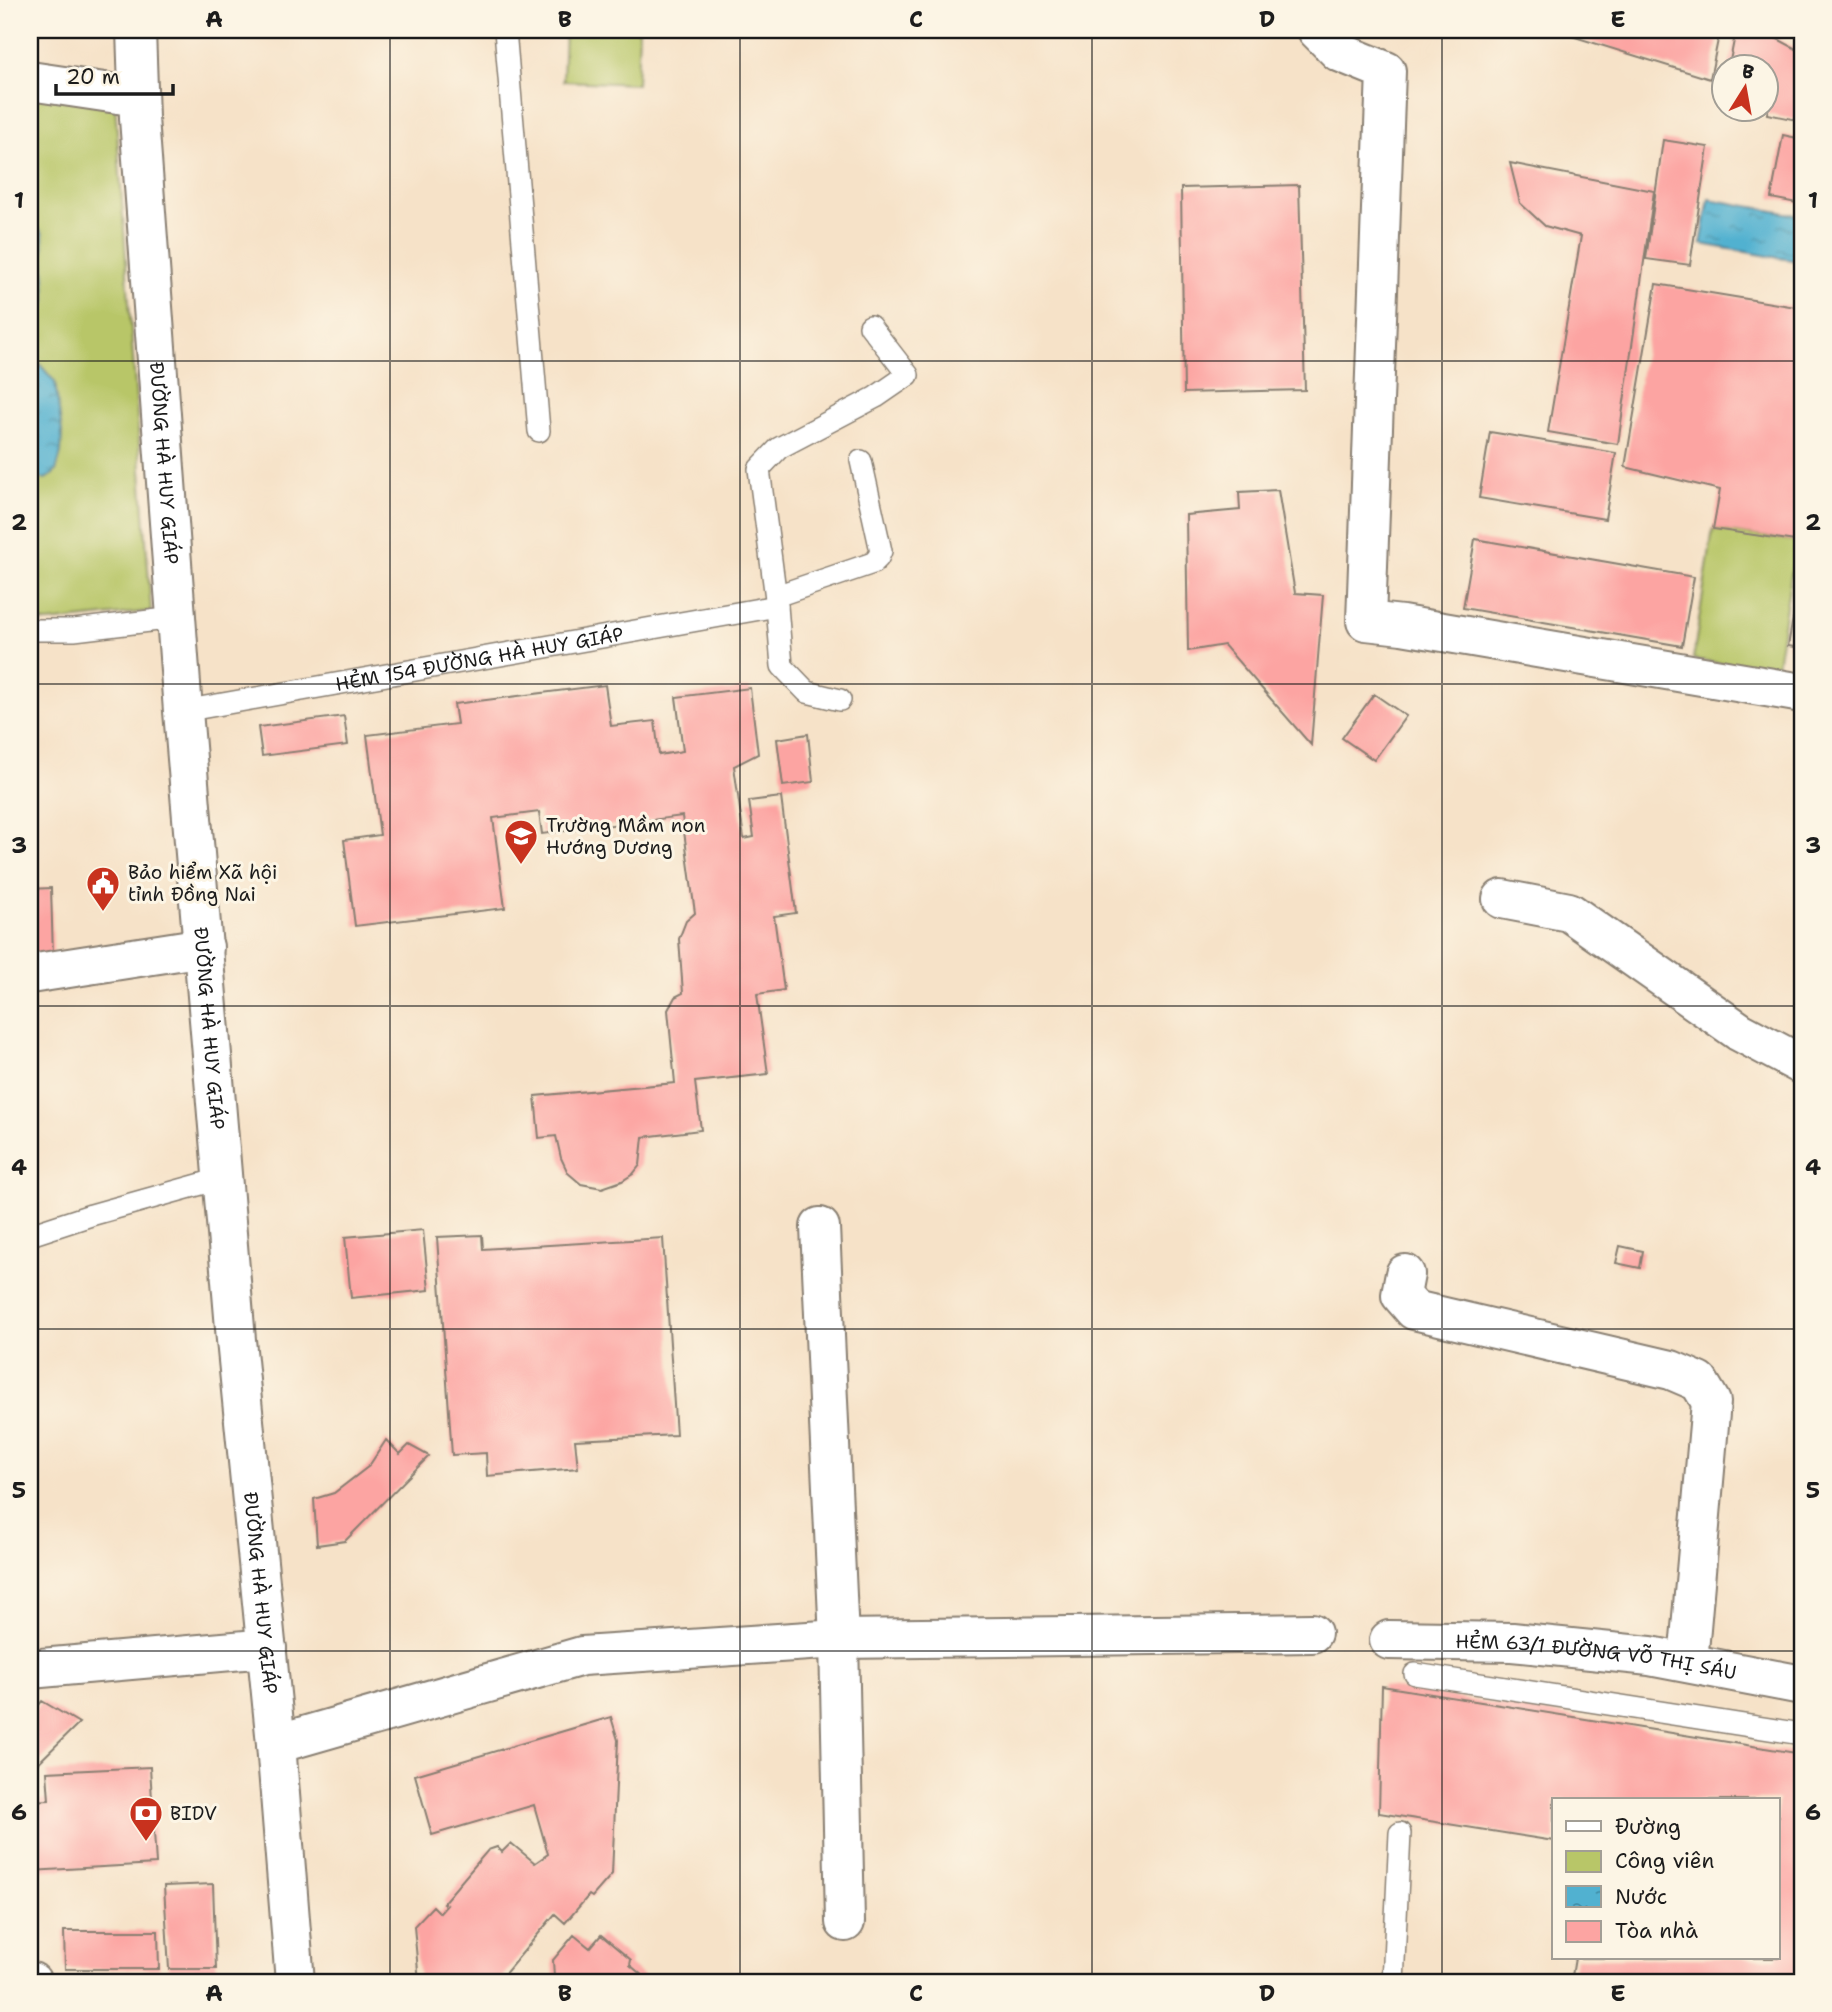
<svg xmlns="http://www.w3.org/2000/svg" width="1832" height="2012" viewBox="0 0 1832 2012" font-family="'Shantell Sans',sans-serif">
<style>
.park{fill:#b8c668;stroke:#6a7142;stroke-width:2}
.water{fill:url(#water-ripples);stroke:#366676;stroke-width:2}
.building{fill:#fca4a2}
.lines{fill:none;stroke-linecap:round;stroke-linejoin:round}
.lane-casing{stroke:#897f72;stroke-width:24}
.street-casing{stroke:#897f72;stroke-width:42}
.secondary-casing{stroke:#897f72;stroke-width:42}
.lane{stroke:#fff;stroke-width:21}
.street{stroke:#fff;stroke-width:38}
.secondary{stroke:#fff;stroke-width:38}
.grid{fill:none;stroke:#1c1c1c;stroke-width:2;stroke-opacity:0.55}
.labels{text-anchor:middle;stroke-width:6;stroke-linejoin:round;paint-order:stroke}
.street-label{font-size:19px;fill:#1c1c1c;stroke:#fcf5e5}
.poi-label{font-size:19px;fill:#1c1c1c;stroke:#fcf5e5;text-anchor:start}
.neatline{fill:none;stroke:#1c1c1c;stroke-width:2.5}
.grid-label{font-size:23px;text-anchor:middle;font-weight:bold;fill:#1c1c1c}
</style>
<defs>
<pattern id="water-ripples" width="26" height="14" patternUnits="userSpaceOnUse" patternTransform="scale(1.75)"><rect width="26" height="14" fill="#51b1d0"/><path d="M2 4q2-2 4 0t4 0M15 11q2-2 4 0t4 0" fill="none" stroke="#428fa8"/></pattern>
</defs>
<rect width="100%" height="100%" fill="#fcf5e5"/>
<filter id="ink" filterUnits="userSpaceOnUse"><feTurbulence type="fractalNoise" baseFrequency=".0143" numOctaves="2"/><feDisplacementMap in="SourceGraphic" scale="14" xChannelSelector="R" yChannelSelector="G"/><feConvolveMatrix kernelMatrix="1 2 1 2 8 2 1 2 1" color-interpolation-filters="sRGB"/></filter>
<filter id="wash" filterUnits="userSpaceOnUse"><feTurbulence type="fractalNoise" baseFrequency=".00686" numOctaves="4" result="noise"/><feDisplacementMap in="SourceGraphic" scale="28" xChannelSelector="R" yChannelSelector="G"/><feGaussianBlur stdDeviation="1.57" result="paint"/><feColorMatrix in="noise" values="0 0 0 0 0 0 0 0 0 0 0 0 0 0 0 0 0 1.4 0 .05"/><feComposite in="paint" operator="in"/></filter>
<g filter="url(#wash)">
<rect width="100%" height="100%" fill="#f6e2c8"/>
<!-- park -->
<path class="park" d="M565 30H639L637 84 563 81Z
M30 92 115 104 151 611 48 622 30 621Z
M1713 529 1796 541 1776 672 1693 659Z"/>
<!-- water -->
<path class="water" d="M1709 199 1802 216V262L1701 244Z
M30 224 39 229 43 234 46 300 37 324 36 353 37 361 55 382 62 432 61 453 56 471 51 476 45 479 30 476Z"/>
<g id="blocks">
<!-- building -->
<path class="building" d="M1568 30H1720L1710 79 1565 34Z
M1736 30H1747L1774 37 1802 52V121L1767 114 1769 99 1766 98V66H1729Z
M1783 135 1802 139V204L1771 198Z
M1663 140 1708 147 1690 265 1646 259Z
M1510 163 1654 191 1618 444 1548 432 1581 236 1545 226 1520 203Z
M1299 185 1305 390 1184 393 1181 188Z
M1656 284 1802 308V542L1713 529 1720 490 1625 467Z
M1490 432 1616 453 1605 519 1479 498Z
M1278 490 1295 593 1323 595 1311 745 1224 645 1188 651 1186 515 1240 510 1239 492Z
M1475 539 1694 577 1682 646 1463 608Z
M1799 585H1802V648L1788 646Z
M605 685 611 726 655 721 659 755 683 751 676 697 750 688 758 754 734 766 744 839 754 837 749 801 781 797 796 913 774 916 784 990 757 994 768 1074 695 1082 701 1130 643 1137 640 1165 633 1174 622 1181 602 1188 581 1184 568 1173 561 1158 556 1136 539 1138 535 1096 675 1083 668 1010 675 997 683 993 679 939 686 921 695 913 682 816 542 834 539 812 493 818 505 908 355 926 344 840 380 835 367 735 457 724 454 704Z
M1374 694 1406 716 1374 760 1342 738Z
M344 716 348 745 262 756 258 727Z
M808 734 813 782 783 786 777 739Z
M51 888 53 956 30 959V889Z
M423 1230 429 1290 351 1298 345 1237Z
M482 1235 483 1249 663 1238 676 1435 575 1440 578 1468 487 1476 486 1453 452 1455 437 1237Z
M1620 1246 1643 1251 1640 1268 1616 1263Z
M386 1440 400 1454 409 1445 429 1456 345 1541 317 1545 314 1499 334 1493 369 1466Z
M1382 1686 1802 1754V1966L1800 1982H1571L1575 1958H1778V1800H1554V1841L1379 1813Z
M42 1701 79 1723 30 1771V1717Z
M611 1717 618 1740 612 1874 592 1897 589 1895 565 1923 555 1914 498 1982H419L414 1926 433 1906 440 1913 447 1905 443 1903 488 1850 497 1847 502 1852 511 1843 535 1863 548 1854 534 1805 432 1835 415 1775Z
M150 1767 156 1864 30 1871V1801L49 1800 47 1772Z
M213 1884 216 1969H169L164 1886Z
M64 1931H158L159 1969H65Z
M574 1935 590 1948 601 1935 631 1960 630 1965 650 1982H509V1980L554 1977 553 1960Z"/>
</g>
</g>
<g filter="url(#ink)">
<use href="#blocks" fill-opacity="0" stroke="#897f72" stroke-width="2"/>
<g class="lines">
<defs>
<g id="lane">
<path d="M505 30 539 431"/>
<path d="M776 596 873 563 878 558 881 551 861 461"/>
<path d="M30 630H74L175 618"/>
<path d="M840 700 807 692 782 666 777 606 759 469 779 448 876 397 908 375 870 326"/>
<path id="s1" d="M183 711 777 606"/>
<path d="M30 1235 91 1215 223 1178"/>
<path d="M1415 1674 1802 1734"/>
<path d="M1393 1982 1400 1833"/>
</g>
<g id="street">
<path d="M1317 30 1339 52 1386 71 1366 621 1402 625 1802 693"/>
<path d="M30 81 138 97"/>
<path d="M1502 899 1569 912 1740 1032 1802 1065"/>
<path d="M30 974 204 947"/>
<path d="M820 1227 839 1639 845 1922"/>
<path d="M1405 1274 1401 1295 1414 1310 1671 1370 1699 1382 1711 1402 1688 1662"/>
<path id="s2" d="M1389 1640 1512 1642 1650 1656 1802 1685"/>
<path d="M30 1669 267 1648"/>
<path d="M276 1744 582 1656 839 1639 1312 1633"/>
<path d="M30 1982H32"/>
</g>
<g id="secondary">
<path id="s3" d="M136 30 139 118 183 711 236 1340 276 1744 295 1982"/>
</g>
</defs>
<!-- lane casing -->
<use href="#lane" class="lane-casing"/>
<!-- street casing -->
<use href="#street" class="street-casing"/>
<!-- secondary casing -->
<use href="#secondary" class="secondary-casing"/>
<!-- lane -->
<use href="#lane" class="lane"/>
<!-- street -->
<use href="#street" class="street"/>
<!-- secondary -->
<use href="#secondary" class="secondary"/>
</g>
</g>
<!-- grid -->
<path class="grid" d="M390 30V1982M740 30V1982M1092 30V1982M1442 30V1982M30 361H1802M30 684H1802M30 1006H1802M30 1329H1802M30 1651H1802"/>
<!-- icons -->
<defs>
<symbol id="school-pin" viewBox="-11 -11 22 30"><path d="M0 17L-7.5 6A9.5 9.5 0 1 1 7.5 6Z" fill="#c8321e" stroke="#fcf5e5"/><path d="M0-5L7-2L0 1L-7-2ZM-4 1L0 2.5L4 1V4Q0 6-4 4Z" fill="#fff"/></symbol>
<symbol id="civic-pin" viewBox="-11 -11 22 30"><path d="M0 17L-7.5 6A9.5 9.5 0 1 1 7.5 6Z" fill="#c8321e" stroke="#fcf5e5"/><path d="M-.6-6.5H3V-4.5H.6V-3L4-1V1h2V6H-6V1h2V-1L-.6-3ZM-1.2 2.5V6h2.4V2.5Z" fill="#fff"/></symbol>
<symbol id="bank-pin" viewBox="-11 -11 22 30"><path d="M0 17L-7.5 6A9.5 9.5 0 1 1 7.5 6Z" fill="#c8321e" stroke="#fcf5e5"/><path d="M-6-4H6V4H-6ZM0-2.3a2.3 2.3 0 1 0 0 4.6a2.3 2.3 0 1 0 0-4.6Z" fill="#fff"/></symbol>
</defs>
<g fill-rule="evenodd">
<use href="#school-pin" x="502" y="817" width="38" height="52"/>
<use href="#civic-pin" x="84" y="864" width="38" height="52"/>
<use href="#bank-pin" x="127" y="1794" width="38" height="52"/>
</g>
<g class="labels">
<!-- street labels -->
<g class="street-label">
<text dy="7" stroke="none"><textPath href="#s3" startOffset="434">ĐƯỜNG HÀ HUY GIÁP</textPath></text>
<text dy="7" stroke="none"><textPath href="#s1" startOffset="301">HẺM 154 ĐƯỜNG HÀ HUY GIÁP</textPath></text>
<text dy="7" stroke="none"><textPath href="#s3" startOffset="1001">ĐƯỜNG HÀ HUY GIÁP</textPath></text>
<text dy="7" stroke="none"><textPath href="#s3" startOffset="1568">ĐƯỜNG HÀ HUY GIÁP</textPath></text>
<text dy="7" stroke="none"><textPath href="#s2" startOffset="208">HẺM 63/1 ĐƯỜNG VÕ THỊ SÁU</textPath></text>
</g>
<!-- poi labels -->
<g class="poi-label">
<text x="546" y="832">Trường Mầm non<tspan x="546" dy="22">Hướng Dương</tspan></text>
<text x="128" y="879">Bảo hiểm Xã hội<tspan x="128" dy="22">tỉnh Đồng Nai</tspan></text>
<text x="170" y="1820">BIDV</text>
</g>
</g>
<!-- margin -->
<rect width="1832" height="2012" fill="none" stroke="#fcf5e5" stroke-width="77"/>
<!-- legend -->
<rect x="1552" y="1798" width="228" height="161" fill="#fcf5e5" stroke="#a29e95" stroke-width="2"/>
<rect x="1566" y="1821" width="35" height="10" fill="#ffffff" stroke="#a29e95" stroke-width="2"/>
<text x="1615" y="1834" font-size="21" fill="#1c1c1c">Đường</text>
<rect x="1566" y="1851" width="35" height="21" fill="#b8c668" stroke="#a29e95" stroke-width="2"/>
<text x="1615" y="1868" font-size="21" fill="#1c1c1c">Công viên</text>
<rect x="1566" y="1886" width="35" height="21" fill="url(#water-ripples)" stroke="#a29e95" stroke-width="2"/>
<text x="1615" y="1904" font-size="21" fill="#1c1c1c">Nước</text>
<rect x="1566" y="1921" width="35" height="21" fill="#fca4a2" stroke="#a29e95" stroke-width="2"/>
<text x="1615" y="1938" font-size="21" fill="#1c1c1c">Tòa nhà</text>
<!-- north arrow -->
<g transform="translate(1745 88) rotate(11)"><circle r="33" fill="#fcf5e5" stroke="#a29e95" stroke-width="2"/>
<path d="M0-5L12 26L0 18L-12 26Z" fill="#c8321e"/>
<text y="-10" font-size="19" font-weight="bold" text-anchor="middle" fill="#1c1c1c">B</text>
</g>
<!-- scale -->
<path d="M56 84v10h117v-10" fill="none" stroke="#1c1c1c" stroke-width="3.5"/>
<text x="66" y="84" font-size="21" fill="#1c1c1c" stroke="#fcf5e5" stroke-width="5" paint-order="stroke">20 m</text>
<rect x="38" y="38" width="1756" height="1936" class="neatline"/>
<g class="grid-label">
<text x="214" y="27">A</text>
<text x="565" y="27">B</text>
<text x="916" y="27">C</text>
<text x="1267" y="27">D</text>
<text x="1618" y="27">E</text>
<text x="19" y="208">1</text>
<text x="1813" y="208">1</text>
<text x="19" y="530">2</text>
<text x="1813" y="530">2</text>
<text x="19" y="853">3</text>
<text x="1813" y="853">3</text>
<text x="19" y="1175">4</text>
<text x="1813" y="1175">4</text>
<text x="19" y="1498">5</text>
<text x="1813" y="1498">5</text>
<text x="19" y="1820">6</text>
<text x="1813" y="1820">6</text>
<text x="214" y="2001">A</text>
<text x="565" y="2001">B</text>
<text x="916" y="2001">C</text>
<text x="1267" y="2001">D</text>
<text x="1618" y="2001">E</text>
</g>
</svg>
